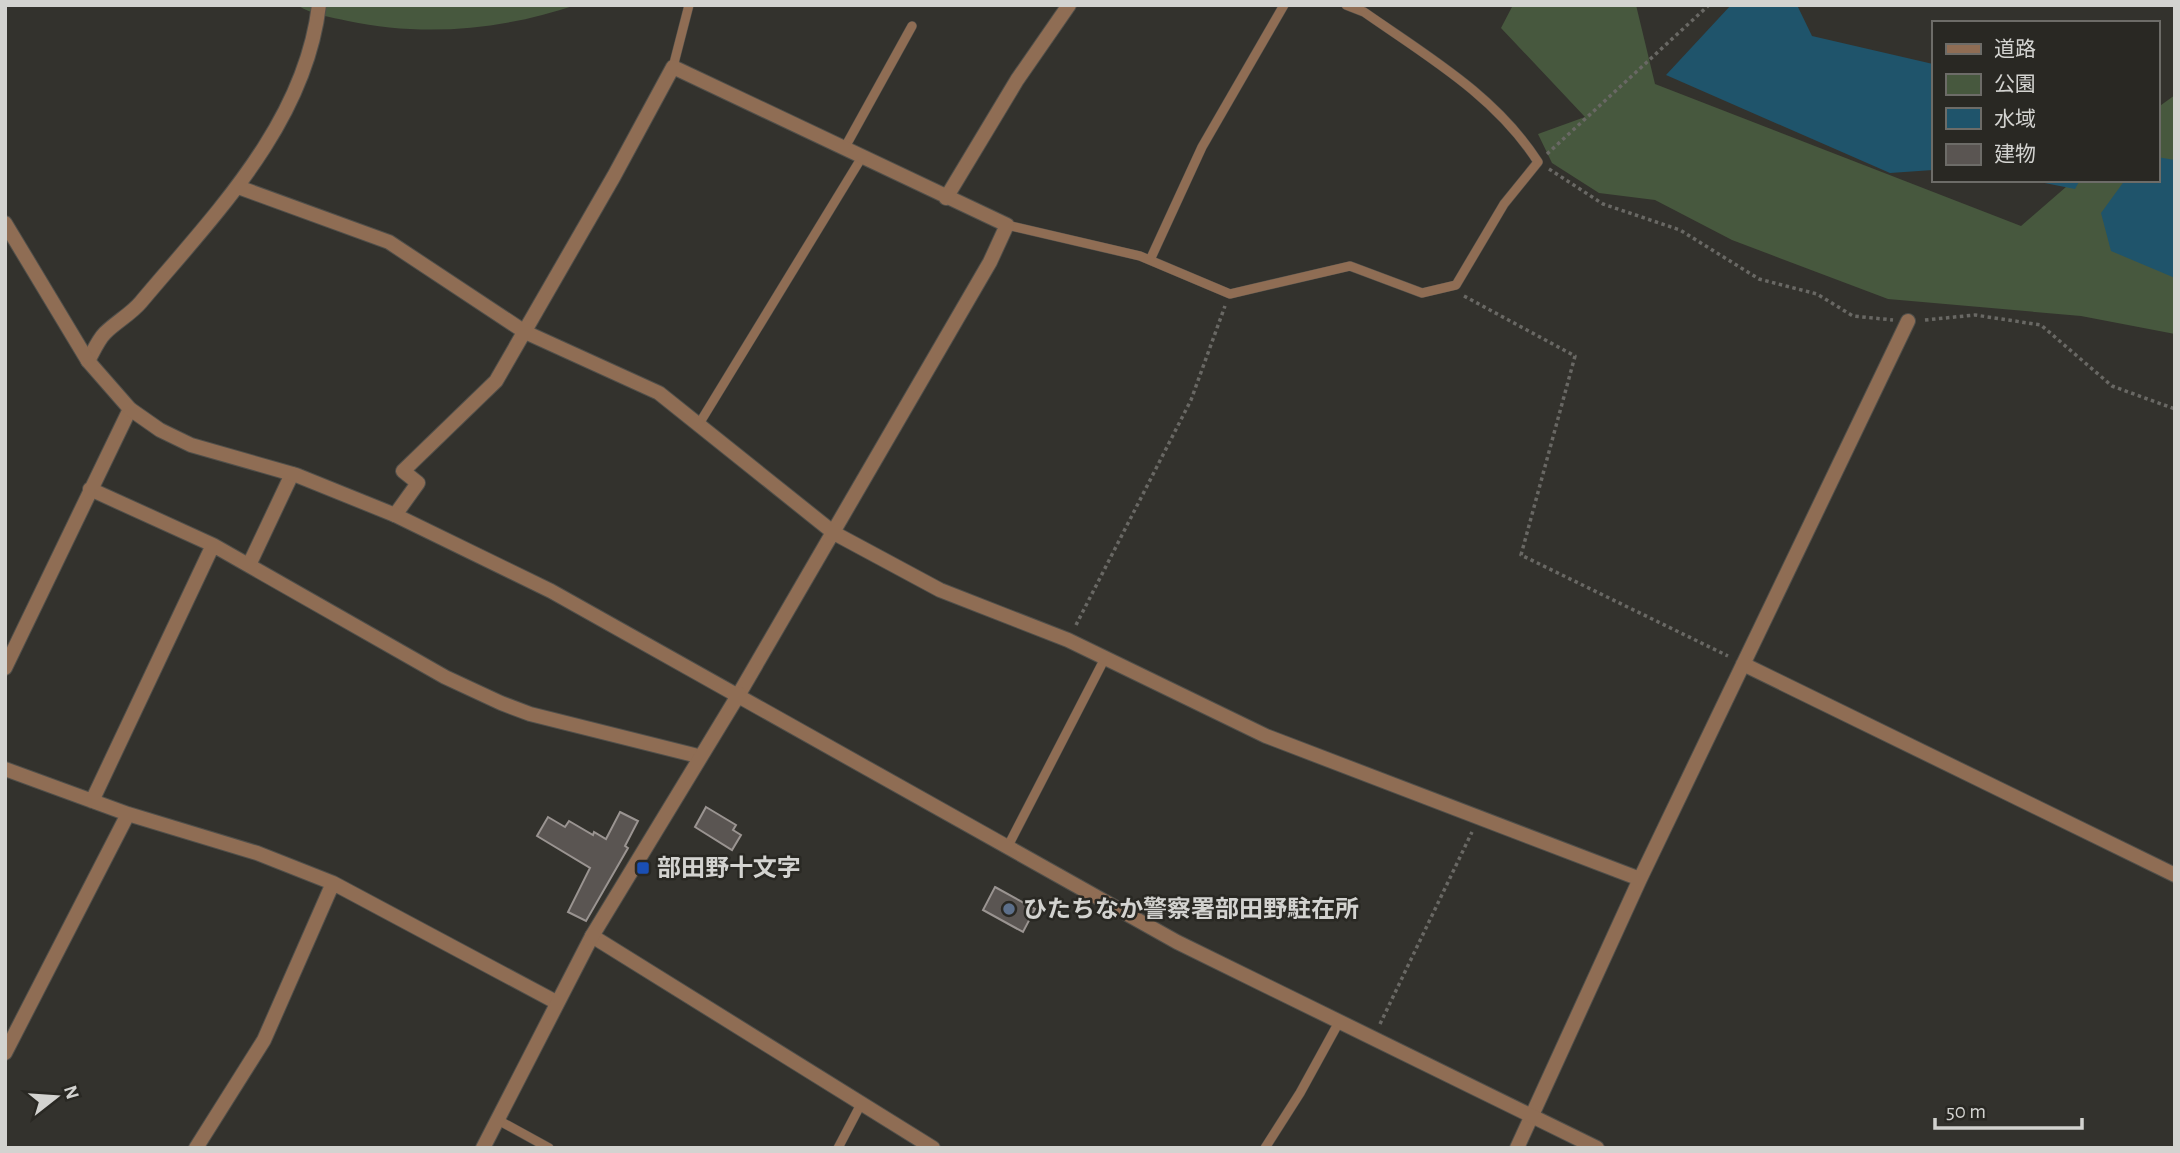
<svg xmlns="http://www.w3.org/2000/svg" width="2180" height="1153" viewBox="0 0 2180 1153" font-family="'Alegreya Sans','Noto Sans JP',sans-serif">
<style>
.green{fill:#47583e}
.water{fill:#1f546b}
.building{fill:#5a5552;stroke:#9a9491;stroke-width:2}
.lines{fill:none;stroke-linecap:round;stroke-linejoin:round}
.service-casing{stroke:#504f4a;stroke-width:10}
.minor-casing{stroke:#504f4a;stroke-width:16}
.tertiary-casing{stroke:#504f4a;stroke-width:16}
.path{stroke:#696864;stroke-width:3.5;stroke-dasharray:3.5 3.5;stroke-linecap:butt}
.service{stroke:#8f6d54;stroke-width:9}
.minor{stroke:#8f6d54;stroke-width:14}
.tertiary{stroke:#8f6d54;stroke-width:14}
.transit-dot{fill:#1a4fb4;stroke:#292823;stroke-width:2.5}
.service-dot{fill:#5c6f8a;stroke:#292823;stroke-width:2.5}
.labels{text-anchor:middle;stroke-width:5;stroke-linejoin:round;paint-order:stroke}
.poi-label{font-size:24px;font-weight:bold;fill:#d3d3d0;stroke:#292823;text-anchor:start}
</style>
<rect width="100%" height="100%" fill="#33322d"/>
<!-- green -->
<path class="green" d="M297 5H576C502 30 424 37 348 21 330 17 313 15 297 5Z
M1513 5H1636L1655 84 2021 226 2074 180H2157V108L2175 95V334L2081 316 1888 299 1732 240 1655 200 1599 193 1552 163 1538 134 1585 117 1501 28Z"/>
<!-- water -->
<path class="water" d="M1731 5H1797L1812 36 1933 64V170L1890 173 1666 75Z
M2157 157 2175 160V278L2111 251 2101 213 2125 180H2157Z
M2029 180H2080L2075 189Z"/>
<!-- building -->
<path class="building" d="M706 807 736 825 733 830 741 835 732 850 695 827Z
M620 812 638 821 625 846 628 848 586 921 568 912 590 868 537 836 548 817 565 827 569 821 593 835 594 832 606 839Z
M995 887 1035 909 1023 932 983 910Z"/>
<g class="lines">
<defs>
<path id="service" d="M673 67 689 5
M844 149 912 26
M1007 225 1140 256 1230 294 1350 266 1422 293 1456 285 1504 204 1538 162C1496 96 1427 56 1364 12L1346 5
M1150 260 1202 147 1284 5
M699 424 862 157
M1008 846 1104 660
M498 1120 549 1148
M838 1148 861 1104
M1265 1148 1300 1093 1339 1022"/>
<path id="minor" d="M238 187 389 242 525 332 659 393 834 533 940 590 1068 640 1266 736 1640 879
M946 198 1017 80 1069 5
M88 361C93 352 98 340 105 333 116 322 131 314 141 302 214 215 305 124 319 5
M90 489 213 545 445 677 501 703 530 714 698 756
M395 515 418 483 403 471 496 381 614 176 673 67 1007 225 990 262 739 694
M249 565 292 474
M1743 664 2175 875
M5 668 130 409
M5 769 128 814 257 853 333 883 556 1002
M92 801 213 545
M592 936 933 1148
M5 1053 128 814
M196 1148 264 1040 333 883
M1517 1148 1640 879 1908 321"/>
<path id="tertiary" d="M5 223 88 361 130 409 160 430 191 445 296 475 395 515 551 591 1177 942 1597 1148
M483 1148 592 936 739 694"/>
</defs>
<!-- service casing -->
<use href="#service" class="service-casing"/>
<!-- minor casing -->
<use href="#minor" class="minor-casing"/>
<!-- tertiary casing -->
<use href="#tertiary" class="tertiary-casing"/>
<!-- path -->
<path class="path" d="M1547 154 1709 5
M1549 169 1603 204 1680 230 1759 279 1817 294 1853 316 1893 320
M1464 296 1575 356 1521 555 1728 656
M1925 320 1975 315 2041 325 2112 386 2175 409
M1076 625 1191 400 1225 306
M1380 1024 1472 832"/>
<!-- service -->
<use href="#service" class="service"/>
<!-- minor -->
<use href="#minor" class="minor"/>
<!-- tertiary -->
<use href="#tertiary" class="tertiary"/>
</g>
<!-- markers -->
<rect class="transit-dot" x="636" y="861" width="14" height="14" rx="3.5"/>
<circle class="service-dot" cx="1009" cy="909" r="7"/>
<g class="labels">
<!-- poi labels -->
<g class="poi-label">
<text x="657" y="876">部田野十文字</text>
<text x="1023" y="917">ひたちなか警察署部田野駐在所</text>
</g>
</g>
<!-- border -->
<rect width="2180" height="1153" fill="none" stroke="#d3d3d0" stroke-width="14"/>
<!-- legend -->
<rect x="1932" y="21" width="228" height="161" fill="#292823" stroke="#6d6c68" stroke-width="2"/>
<rect x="1946" y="44" width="35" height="10" fill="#8f6d54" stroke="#6d6c68" stroke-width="2"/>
<text x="1994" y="56" font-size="21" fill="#d3d3d0">道路</text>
<rect x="1946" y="74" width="35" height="21" fill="#47583e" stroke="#6d6c68" stroke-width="2"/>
<text x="1994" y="91" font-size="21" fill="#d3d3d0">公園</text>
<rect x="1946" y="108" width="35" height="21" fill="#1f546b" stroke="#6d6c68" stroke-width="2"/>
<text x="1994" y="126" font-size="21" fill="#d3d3d0">水域</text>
<rect x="1946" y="144" width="35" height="21" fill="#5a5552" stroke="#6d6c68" stroke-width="2"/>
<text x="1994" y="161" font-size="21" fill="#d3d3d0">建物</text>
<!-- north arrow -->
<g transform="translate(56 1097) rotate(73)" stroke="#292823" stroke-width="5" paint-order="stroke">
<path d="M0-5L12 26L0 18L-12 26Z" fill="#d3d3d0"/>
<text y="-10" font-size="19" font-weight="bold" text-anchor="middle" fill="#d3d3d0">N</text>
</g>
<!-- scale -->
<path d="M1935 1118v10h147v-10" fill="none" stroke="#d3d3d0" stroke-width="3.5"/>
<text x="1946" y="1118" font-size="21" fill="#d3d3d0" stroke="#292823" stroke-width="5" paint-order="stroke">50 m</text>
</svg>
